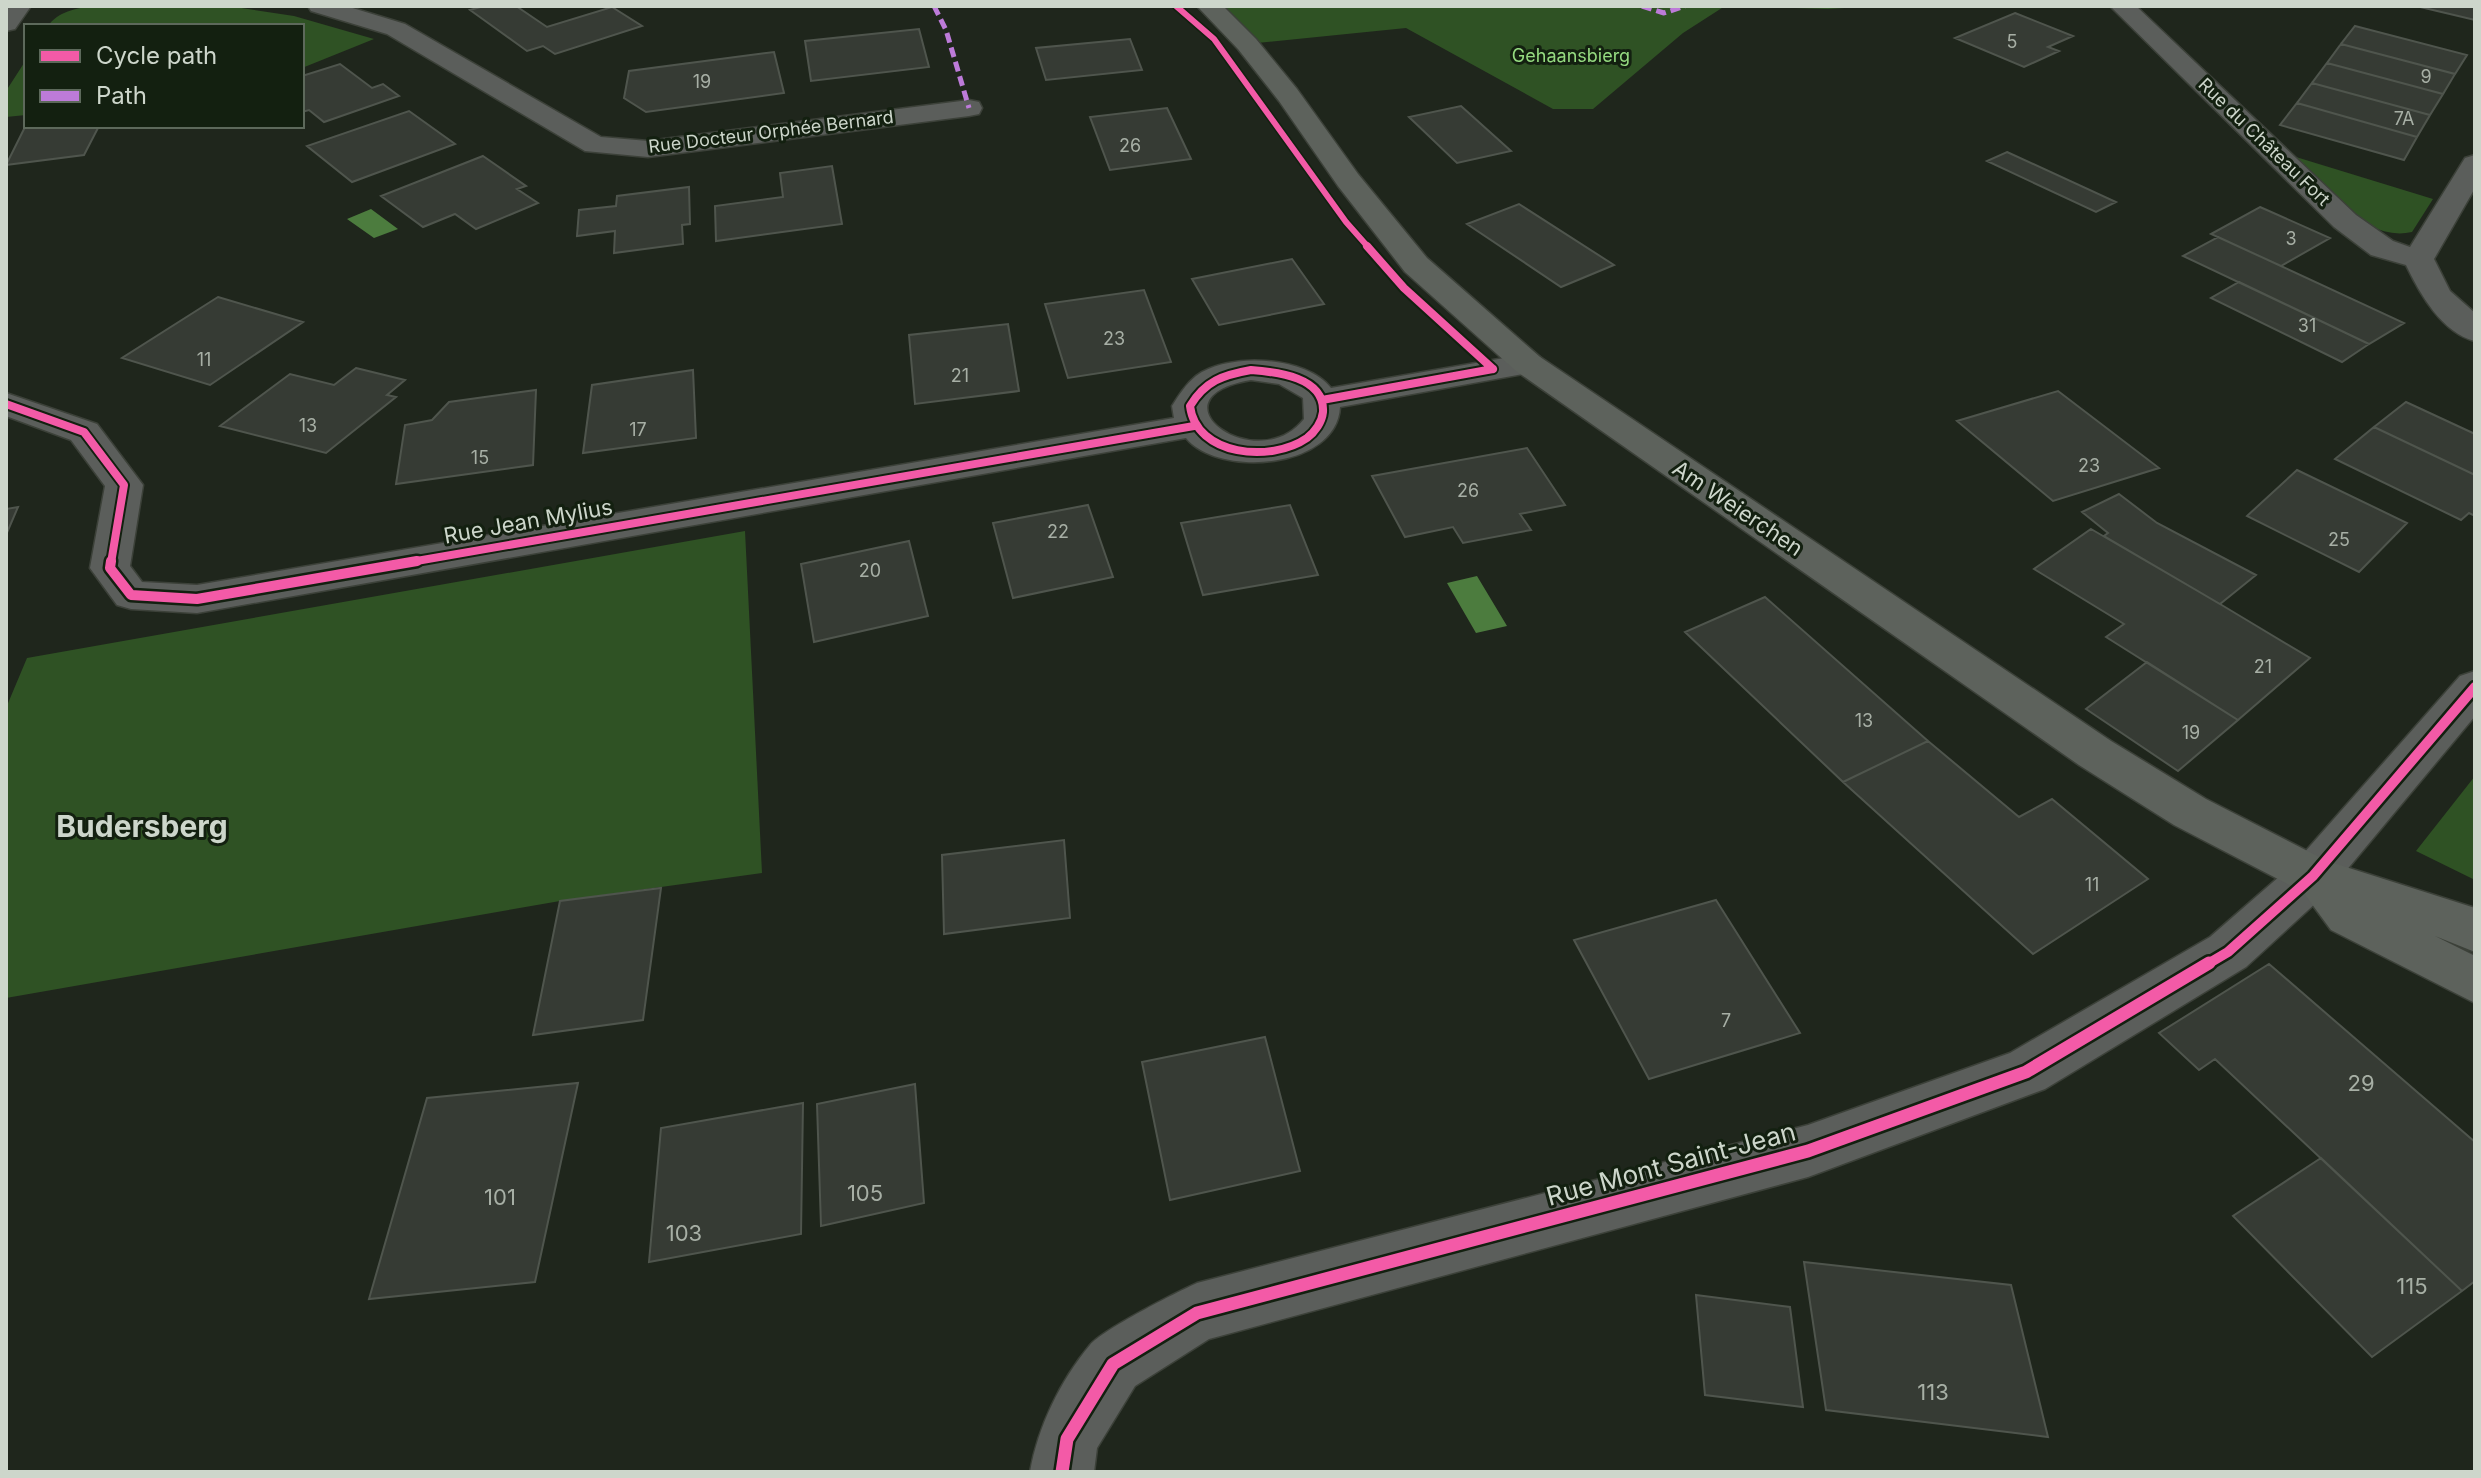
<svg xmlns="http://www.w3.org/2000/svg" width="2481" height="1478" viewBox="0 0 2481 1478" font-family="Inter,sans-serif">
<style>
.green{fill:#2f5224}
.water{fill:#4c7c3e}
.building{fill:#363b34;stroke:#4f554d;stroke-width:2}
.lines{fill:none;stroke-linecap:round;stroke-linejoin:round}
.street-casing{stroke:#3c4139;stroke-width:3}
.secondary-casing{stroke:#3c4139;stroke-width:3}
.street{fill:#5b5e5b;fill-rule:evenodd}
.secondary{fill:#5d625c;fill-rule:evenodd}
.quiet{stroke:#bd7bd9;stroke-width:5;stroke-dasharray:10 5;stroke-linecap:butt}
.cycleway-far3-casing{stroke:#132010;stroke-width:9}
.cycleway-far2-casing{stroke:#132010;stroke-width:12}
.cycleway-far1-casing{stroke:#132010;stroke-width:15}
.cycleway-casing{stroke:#132010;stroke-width:18}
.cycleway-far3{stroke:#f35aa7;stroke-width:6}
.cycleway-far2{stroke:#f35aa7;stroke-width:8}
.cycleway-far1{stroke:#f35aa7;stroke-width:10}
.cycleway{stroke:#f35aa7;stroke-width:13}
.labels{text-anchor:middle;stroke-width:6;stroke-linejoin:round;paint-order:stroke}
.number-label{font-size:18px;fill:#a7afa5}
.far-park-label{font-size:18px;fill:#95db80;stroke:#132010}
.far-street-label{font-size:18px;fill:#cdd6cb;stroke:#132010}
.street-label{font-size:22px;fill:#cdd6cb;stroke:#132010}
.near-number-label{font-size:22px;fill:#a7afa5}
.near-street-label{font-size:26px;fill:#cdd6cb;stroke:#132010}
.district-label{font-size:30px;font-weight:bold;fill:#cdd6cb;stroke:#132010}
</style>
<rect width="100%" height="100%" fill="#1f261c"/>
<!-- green -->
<path class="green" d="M92 6 235 7 294 16 374 39 302 68V26H48C57 12 77 8 92 6Z
M1204 6H1878L1828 9 1725 6 1683 33 1593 109H1553L1406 28 1247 44Z
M26 60V115L6 117V91Z
M2296 157 2433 199 2412 232C2364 243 2326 187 2296 157Z
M745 531 762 873 560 901 6 998V708L27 658Z
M2475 776V880L2416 851Z"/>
<!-- water -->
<path class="water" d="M371 209 398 229 374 238 347 219Z
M1477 576 1507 626 1476 633 1447 583Z"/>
<!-- building -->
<path class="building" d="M484 6H516L547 27 612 7 642 26 555 54 543 46 527 51 470 10Z
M2416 6H2475V20Z
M2015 13 2073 36 2048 47 2059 51 2024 67 1955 38Z
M2355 26 2467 55 2455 74 2341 44Z
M919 29 929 67 811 81 805 41Z
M1130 39 1142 70 1046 80 1036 48Z
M2341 44 2455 74 2443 94 2327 63Z
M774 52 784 93 646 112 624 98 629 71Z
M2327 63 2443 94 2430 115 2312 83Z
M340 64 372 88 383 84 399 96 324 122 309 110 302 112V76Z
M2312 83 2430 115 2417 137 2297 103Z
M2297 103 2417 137 2404 160 2280 125Z
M1461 106 1511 151 1457 163 1409 117Z
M1167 108 1191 159 1110 170 1090 117Z
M409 111 455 144 352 182 307 146Z
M26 125V126H99L84 155 6 165Z
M2007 152 2116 202 2096 212 1987 161Z
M483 156 526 186 517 189 538 203 476 229 455 214 423 227 381 196Z
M832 166 842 224 716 241 715 206 783 197 780 173Z
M689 187 690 224 682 225 683 244 614 253 615 231 577 236 579 210 616 206 617 196Z
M1519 204 1614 265 1561 287 1467 224Z
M2260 207 2330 238 2281 266 2211 234Z
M2218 237 2281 266 2404 323 2369 344 2183 256Z
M1292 259 1324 304 1219 325 1192 279Z
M2239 282 2369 344 2342 362 2211 298Z
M1144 290 1171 362 1068 378 1045 304Z
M218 297 303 322 210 385 122 358Z
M1008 324 1019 391 915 404 909 335Z
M356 368 405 380 387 395 396 397 326 453 220 426 290 374 334 385Z
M693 370 696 438 583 453 592 385Z
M536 390 533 465 396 484 405 425 432 420 449 402Z
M2058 391 2159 468 2053 501 1957 421Z
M2406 402 2475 434V475L2374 427Z
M2374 427 2475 475V516L2469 513 2461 520 2335 459Z
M1527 448 1565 505 1520 514 1531 530 1463 543 1453 527 1405 537 1372 476Z
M2297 470 2407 523 2359 572 2247 516Z
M2119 494 2157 523 2256 575 2220 604 2104 536 2108 533 2082 512Z
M1088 505 1113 577 1013 598 993 523Z
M1290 505 1318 575 1203 595 1181 523Z
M18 507 6 535V509Z
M2091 529 2220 604 2310 658 2238 720 2106 637 2124 624 2034 569Z
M909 541 928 616 814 642 801 564Z
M1765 597 1928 741 1843 782 1685 632Z
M2147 662 2238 720 2178 771 2086 709Z
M1928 741 2019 817 2052 799 2148 879 2033 954 1843 782Z
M1064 840 1070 918 944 934 942 855Z
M661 888 643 1020 533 1035 560 901Z
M1716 900 1800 1033 1649 1079 1574 940Z
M2269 964 2475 1142V1281L2462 1291 2215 1059 2199 1070 2159 1033Z
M1265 1037 1300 1171 1170 1200 1142 1062Z
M578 1083 535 1282 369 1299 427 1098Z
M915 1084 924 1203 821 1226 817 1104Z
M803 1103 801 1234 649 1262 661 1128Z
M2321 1158 2462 1291 2372 1357 2233 1216Z
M1804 1262 2011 1285 2048 1437 1826 1410Z
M1696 1295 1790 1307 1803 1407 1705 1395Z"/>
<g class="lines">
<defs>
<path id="street" d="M31 6 15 29 6 31 7 6Z
M308 6H346L405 24 601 137 648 141 969 100 979 102 982 108 979 114 969 116 648 157 585 151 387 34 311 11Z
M2110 6H2136L2356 215 2393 241 2410 247 2465 158 2475 155V188L2434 259 2450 291 2475 313V341C2442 333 2420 294 2406 265L2371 255 2334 227Z
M1528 354 1540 357 1545 364 1540 371 1340 407C1337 469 1219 478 1186 438L197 613 131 609 117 605 90 568 105 486 71 440 6 416V393L97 424 143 485 130 566 142 582 197 585 1174 418 1172 406C1179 395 1186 384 1196 376 1228 352 1306 356 1331 388ZM1251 380 1279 384 1303 398 1304 419C1257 479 1146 398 1251 380Z
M2475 671V716L2330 890 2246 967 2045 1089 1808 1177 1209 1339 1135 1386 1097 1448 1094 1472H1030C1038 1427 1060 1381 1090 1345 1102 1330 1177 1292 1197 1283L1808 1125 2010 1053 2210 937 2296 862 2460 676Z"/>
<path id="secondary" d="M1197 6H1223L1256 39 1297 89 1358 174 1427 258 1540 357 2111 741 2206 799 2327 861 2475 908V952L2435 936 2475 956V1003L2331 930 2303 892 2174 825 2079 765 1516 371 1405 272 1338 186 1279 101 1238 49Z"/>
</defs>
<!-- street casing -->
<use href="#street" class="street-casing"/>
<!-- secondary casing -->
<use href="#secondary" class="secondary-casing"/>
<!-- street -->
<use href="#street" class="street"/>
<!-- secondary -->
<use href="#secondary" class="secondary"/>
<!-- quiet -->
<path class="quiet" d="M934 6 946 30 969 108
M1642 6 1664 13 1685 6"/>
<defs>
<path id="cycleway-far3" d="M1176 6 1214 39 1346 222 1369 248"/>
<path id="cycleway-far2" d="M1367 246 1404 288 1493 369
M1251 370C1277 372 1325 377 1323 412 1322 422 1315 432 1307 438 1271 463 1196 456 1190 406 1205 381 1223 375 1251 370Z
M1322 400 1493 369
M6 404 84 432 124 485 111 563
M405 563 1194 426"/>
<path id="cycleway-far1" d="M111 561 110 568 131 595 197 599 417 561
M2206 965 2228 952 2313 876 2475 687"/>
<path id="cycleway" d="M1062 1472 1067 1439 1113 1364 1197 1313 1808 1151 2026 1072 2209 963"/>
</defs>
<!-- cycleway-far3 casing -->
<use href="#cycleway-far3" class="cycleway-far3-casing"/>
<!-- cycleway-far2 casing -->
<use href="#cycleway-far2" class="cycleway-far2-casing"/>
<!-- cycleway-far1 casing -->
<use href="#cycleway-far1" class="cycleway-far1-casing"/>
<!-- cycleway casing -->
<use href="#cycleway" class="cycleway-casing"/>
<!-- cycleway-far3 -->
<use href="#cycleway-far3" class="cycleway-far3"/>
<!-- cycleway-far2 -->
<use href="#cycleway-far2" class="cycleway-far2"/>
<!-- cycleway-far1 -->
<use href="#cycleway-far1" class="cycleway-far1"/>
<!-- cycleway -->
<use href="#cycleway" class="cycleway"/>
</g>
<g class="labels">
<!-- number labels -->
<g class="number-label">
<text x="2012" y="48">5</text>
<text x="2426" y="83">9</text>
<text x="702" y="88">19</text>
<text x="2404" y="125">7A</text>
<text x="1130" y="152">26</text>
<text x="2291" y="245">3</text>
<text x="2307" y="332">31</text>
<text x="1114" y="345">23</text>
<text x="204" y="366">11</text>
<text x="960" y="382">21</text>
<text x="308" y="432">13</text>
<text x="638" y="436">17</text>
<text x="480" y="464">15</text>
<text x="2089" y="472">23</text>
<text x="1468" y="497">26</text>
<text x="1058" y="538">22</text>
<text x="2339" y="546">25</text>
<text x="870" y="577">20</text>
<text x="2263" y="673">21</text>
<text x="1864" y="727">13</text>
<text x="2191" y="739">19</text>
<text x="2092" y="891">11</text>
<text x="1726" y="1027">7</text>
</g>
<!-- far-park labels -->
<g class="far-park-label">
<text x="1571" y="62">Gehaansbierg</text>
</g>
<!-- far-street labels -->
<g class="far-street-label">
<text transform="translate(771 132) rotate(-7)" y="6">Rue Docteur Orphée Bernard</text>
<text transform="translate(2264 142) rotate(44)" y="6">Rue du Château Fort</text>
</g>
<!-- street labels -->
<g class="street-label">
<text transform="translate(1738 508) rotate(34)" y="8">Am Weierchen</text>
<text transform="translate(528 521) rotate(-10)" y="8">Rue Jean Mylius</text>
</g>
<!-- near-number labels -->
<g class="near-number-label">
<text x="2361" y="1091">29</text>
<text x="865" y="1201">105</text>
<text x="500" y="1205">101</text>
<text x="684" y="1241">103</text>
<text x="2412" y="1294">115</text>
<text x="1933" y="1400">113</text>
</g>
<!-- near-street labels -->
<g class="near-street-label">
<text transform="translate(1671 1164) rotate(-15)" y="9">Rue Mont Saint-Jean</text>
</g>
<!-- district labels -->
<g class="district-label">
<text x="142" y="837">Budersberg</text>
</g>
</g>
<!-- border -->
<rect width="2481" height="1478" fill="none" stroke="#cdd6cb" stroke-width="16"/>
<!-- legend -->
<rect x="24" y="24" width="280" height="104" fill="#132010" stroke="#5d695b" stroke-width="2"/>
<rect x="40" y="50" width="40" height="12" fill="#f35aa7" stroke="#5d695b" stroke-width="2"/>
<text x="96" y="64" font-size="24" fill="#cdd6cb">Cycle path</text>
<rect x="40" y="90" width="40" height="12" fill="#bd7bd9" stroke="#5d695b" stroke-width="2"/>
<text x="96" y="104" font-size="24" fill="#cdd6cb">Path</text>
</svg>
